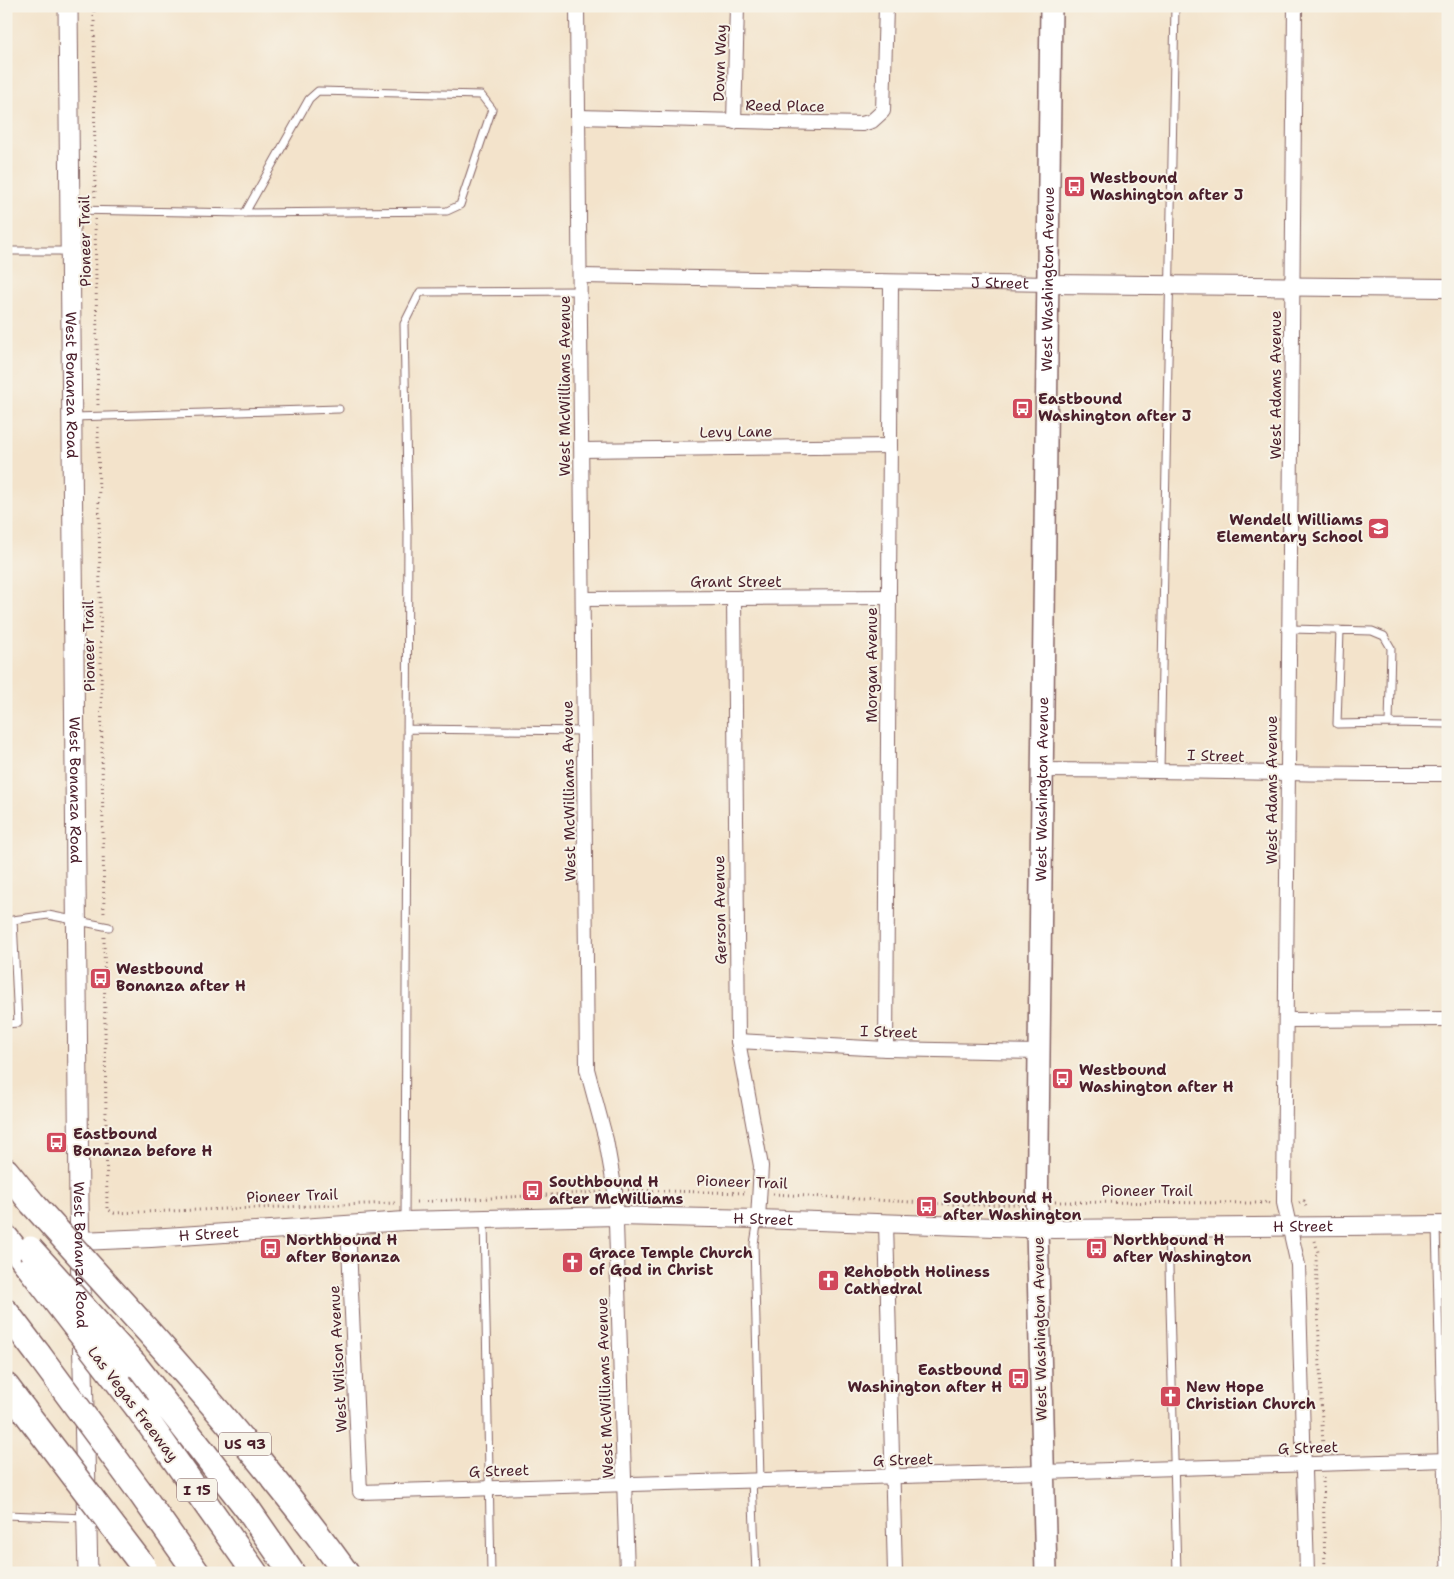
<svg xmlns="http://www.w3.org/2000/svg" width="1454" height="1579" viewBox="0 0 1454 1579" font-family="'Shantell Sans',sans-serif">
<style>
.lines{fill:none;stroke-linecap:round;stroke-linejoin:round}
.service-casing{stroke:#856463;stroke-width:9}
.minor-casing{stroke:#856463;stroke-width:16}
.tertiary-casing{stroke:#856463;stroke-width:20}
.secondary-casing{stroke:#856463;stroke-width:21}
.primary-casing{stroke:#856463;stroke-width:24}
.motorway-casing{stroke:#856463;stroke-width:28}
.path{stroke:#856463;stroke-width:3;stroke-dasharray:1 4;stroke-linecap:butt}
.service{stroke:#fff;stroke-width:7}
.minor{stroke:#fff;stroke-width:14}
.tertiary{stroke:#fff;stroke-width:18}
.secondary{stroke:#fff;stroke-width:19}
.primary{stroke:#fff;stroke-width:21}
.motorway{stroke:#fff;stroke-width:25}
.motorway-bridge-casing{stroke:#856463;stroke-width:28;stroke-linecap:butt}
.motorway-bridge{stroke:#fff;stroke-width:25}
.labels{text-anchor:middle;stroke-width:4;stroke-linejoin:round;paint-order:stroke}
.shield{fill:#f7f3e8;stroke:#7e5f64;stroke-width:1}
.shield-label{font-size:14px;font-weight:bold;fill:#4a1f2b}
.street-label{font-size:15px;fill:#4a1f2b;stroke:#f7f3e8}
.poi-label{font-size:15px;font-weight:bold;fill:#4a1f2b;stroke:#f7f3e8;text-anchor:start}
</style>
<rect width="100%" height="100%" fill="#f7f3e8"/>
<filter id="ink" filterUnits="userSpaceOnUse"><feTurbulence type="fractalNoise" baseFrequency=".02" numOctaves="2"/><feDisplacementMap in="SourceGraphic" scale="10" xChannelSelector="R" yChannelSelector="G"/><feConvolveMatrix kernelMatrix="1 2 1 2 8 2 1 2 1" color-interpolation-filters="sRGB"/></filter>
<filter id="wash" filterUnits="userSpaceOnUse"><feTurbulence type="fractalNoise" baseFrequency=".0096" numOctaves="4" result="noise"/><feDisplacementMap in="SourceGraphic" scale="20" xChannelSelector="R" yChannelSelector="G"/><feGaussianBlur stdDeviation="1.12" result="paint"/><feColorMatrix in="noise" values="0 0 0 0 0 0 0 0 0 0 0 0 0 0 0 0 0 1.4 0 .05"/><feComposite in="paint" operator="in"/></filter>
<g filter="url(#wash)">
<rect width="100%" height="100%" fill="#f3e3cb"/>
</g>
<g filter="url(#ink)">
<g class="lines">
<defs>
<path id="service" d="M72 210 245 213 447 211 460 205 492 109 481 95 318 91 309 99 245 213
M6 251H68
M74 417 339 409
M1290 629 1372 631 1384 636 1391 648 1389 723 1448 724
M1340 630 1337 724 1389 723
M407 729 584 731
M1160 770 1175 6
M6 921 48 915 109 927
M6 1024 18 1023 13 920
M758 1219 754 1244 760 1480
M484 1220 491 1573
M405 1221 408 531 404 324 420 292 581 291
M1436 1226 1445 1573
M1168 1228 1177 1573
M752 1480 756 1573
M6 1515 86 1518"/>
<g id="minor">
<path d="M577 6 587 1069 606 1140 615 1191 627 1573"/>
<path d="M1295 6 1284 1203 1298 1265 1307 1573"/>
<path d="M578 117 862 124 872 121 883 111 886 6"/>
<path d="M734 122 737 6"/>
<path id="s1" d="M581 276 1049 284"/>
<path d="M582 450 890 446"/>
<path d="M734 598 738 1041 761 1166 758 1219"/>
<path d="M583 599 889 597"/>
<path d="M1042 770C1177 770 1312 775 1448 774"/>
<path d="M1287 1020 1448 1019"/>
<path d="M738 1041 886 1049 1040 1052"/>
<path d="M886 1049 891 282"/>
<path d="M886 1223 895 1573"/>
<path d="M348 1224 360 1492 1448 1460"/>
</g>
<g id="tertiary">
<path d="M1049 284 1448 288"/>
<path id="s2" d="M80 1241 151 1238 405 1221 616 1216 758 1219 1054 1229 1448 1225"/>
</g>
<g id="secondary">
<path id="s3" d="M68 6 79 1205 88 1573"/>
</g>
<g id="primary">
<path id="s4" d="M1046 1573 1037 1229 1051 6"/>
</g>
<path id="motorway" d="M6 1171 32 1203
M6 1238 30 1268
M6 1312 38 1354
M138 1320C211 1401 282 1484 346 1573
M134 1364 247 1508 292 1573
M6 1386 24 1410
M138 1408 255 1573
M140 1492 197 1573"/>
</defs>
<!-- service casing -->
<use href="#service" class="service-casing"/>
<!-- minor casing -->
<use href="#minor" class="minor-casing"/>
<!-- tertiary casing -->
<use href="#tertiary" class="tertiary-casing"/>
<!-- secondary casing -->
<use href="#secondary" class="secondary-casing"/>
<!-- primary casing -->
<use href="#primary" class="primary-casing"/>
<!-- motorway casing -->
<use href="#motorway" class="motorway-casing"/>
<!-- path -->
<path class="path" d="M94 6 95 201
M95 219 98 406
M98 427 104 916
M104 937 107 1209 114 1213 395 1203
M628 1190 747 1193
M773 1194 962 1205 1021 1204
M416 1202 602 1192
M1055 1202 1264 1203 1267 1201 1270 1204
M1299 1203 1304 1201 1307 1210
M1315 1241 1318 1252 1316 1257 1323 1451
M1323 1477 1325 1573"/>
<!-- service -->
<use href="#service" class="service"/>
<!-- minor -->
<use href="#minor" class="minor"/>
<!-- tertiary -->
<use href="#tertiary" class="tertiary"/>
<!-- secondary -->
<use href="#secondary" class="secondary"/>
<!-- primary -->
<use href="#primary" class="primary"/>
<!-- motorway -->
<use href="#motorway" class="motorway"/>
<defs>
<path id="motorway-bridge" d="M32 1203 138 1320
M30 1249 134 1364
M30 1268 138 1408
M38 1354 140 1492
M24 1410 143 1566"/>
</defs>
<!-- motorway-bridge casing -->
<use href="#motorway-bridge" class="motorway-bridge-casing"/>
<!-- motorway-bridge -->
<use href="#motorway-bridge" class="motorway-bridge"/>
</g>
</g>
<!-- icons -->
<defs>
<symbol id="bus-square" viewBox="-11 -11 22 22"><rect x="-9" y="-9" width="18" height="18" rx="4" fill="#d1495b" stroke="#f7f3e8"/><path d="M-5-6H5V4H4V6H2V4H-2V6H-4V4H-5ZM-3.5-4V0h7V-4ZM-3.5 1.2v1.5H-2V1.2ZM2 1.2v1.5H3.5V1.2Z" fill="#fff"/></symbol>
<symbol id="school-square" viewBox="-11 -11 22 22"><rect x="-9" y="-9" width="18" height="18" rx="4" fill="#d1495b" stroke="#f7f3e8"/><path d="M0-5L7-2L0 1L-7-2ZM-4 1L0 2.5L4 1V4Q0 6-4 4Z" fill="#fff"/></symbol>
<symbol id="church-square" viewBox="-11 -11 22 22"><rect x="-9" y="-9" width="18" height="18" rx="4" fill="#d1495b" stroke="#f7f3e8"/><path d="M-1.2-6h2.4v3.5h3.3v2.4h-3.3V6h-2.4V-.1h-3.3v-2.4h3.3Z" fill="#fff"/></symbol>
</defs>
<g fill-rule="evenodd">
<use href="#bus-square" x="1062" y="174" width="25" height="25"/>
<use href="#bus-square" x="1010" y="396" width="25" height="25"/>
<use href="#school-square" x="1366" y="516" width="25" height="25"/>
<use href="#bus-square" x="88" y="966" width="25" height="25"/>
<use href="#bus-square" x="1050" y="1066" width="25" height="25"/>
<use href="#bus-square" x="44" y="1130" width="25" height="25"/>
<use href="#bus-square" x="520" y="1178" width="25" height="25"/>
<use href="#bus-square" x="914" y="1194" width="25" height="25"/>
<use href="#bus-square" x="258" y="1236" width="25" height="25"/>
<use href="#bus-square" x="1084" y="1236" width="25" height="25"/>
<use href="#church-square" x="560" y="1250" width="25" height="25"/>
<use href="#church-square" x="816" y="1268" width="25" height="25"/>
<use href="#bus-square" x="1006" y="1366" width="25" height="25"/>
<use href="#church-square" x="1158" y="1384" width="25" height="25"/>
</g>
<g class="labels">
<!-- shield labels -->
<g class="shield">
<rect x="219" y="1432.5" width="52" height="23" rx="4"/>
<rect x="177" y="1478.5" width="40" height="23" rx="4"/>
</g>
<g class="shield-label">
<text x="245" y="1449">US 93</text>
<text x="197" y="1495">I 15</text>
</g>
<!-- street labels -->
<g class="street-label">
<text transform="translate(720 63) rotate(-88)" y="5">Down Way</text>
<text transform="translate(785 106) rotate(1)" y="5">Reed Place</text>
<text transform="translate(85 241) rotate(-91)" y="5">Pioneer Trail</text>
<text dy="5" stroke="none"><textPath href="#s4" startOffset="1294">West Washington Avenue</textPath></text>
<text dy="5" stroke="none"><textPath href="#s1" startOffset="419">J Street</textPath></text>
<text dy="5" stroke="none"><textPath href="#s3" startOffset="379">West Bonanza Road</textPath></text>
<text transform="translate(1276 385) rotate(-90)" y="5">West Adams Avenue</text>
<text transform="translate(565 386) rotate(-90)" y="5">West McWilliams Avenue</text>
<text transform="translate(736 432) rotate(-1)" y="5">Levy Lane</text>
<text x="736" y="587">Grant Street</text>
<text transform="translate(89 646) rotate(-91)" y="5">Pioneer Trail</text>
<text transform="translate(872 665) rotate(-90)" y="5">Morgan Avenue</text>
<text transform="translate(1216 756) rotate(2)" y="5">I Street</text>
<text dy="5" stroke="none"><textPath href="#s3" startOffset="784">West Bonanza Road</textPath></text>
<text dy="5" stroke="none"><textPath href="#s4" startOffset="784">West Washington Avenue</textPath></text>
<text transform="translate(1272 790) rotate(-90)" y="5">West Adams Avenue</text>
<text transform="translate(569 791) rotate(-91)" y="5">West McWilliams Avenue</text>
<text transform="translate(720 910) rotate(-91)" y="5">Gerson Avenue</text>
<text transform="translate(889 1032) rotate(2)" y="5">I Street</text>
<text transform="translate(742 1182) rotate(2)" y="5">Pioneer Trail</text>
<text x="1147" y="1196">Pioneer Trail</text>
<text transform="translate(292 1196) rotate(-2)" y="5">Pioneer Trail</text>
<text dy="5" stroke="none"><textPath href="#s2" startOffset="684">H Street</textPath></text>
<text dy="5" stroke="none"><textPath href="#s2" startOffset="1224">H Street</textPath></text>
<text dy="5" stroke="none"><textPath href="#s2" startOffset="129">H Street</textPath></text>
<text dy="5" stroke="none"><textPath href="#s3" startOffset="1249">West Bonanza Road</textPath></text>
<text transform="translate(1040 1329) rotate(-91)" y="5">West Washington Avenue</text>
<text transform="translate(338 1359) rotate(-93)" y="5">West Wilson Avenue</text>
<text transform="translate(605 1388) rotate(-92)" y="5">West McWilliams Avenue</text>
<text transform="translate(133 1404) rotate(53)" y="5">Las Vegas Freeway</text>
<text transform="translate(1308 1448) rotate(-2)" y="5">G Street</text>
<text transform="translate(903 1460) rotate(-2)" y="5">G Street</text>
<text transform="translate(499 1471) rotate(-2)" y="5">G Street</text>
</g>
<!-- poi labels -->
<g class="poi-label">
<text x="1090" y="183">Westbound<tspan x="1090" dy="17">Washington after J</tspan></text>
<text x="1038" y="404">Eastbound<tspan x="1038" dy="17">Washington after J</tspan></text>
<text x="1363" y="525" text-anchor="end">Wendell Williams<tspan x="1363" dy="17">Elementary School</tspan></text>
<text x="116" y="974">Westbound<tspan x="116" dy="17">Bonanza after H</tspan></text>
<text x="1079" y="1075">Westbound<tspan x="1079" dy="17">Washington after H</tspan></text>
<text x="73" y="1139">Eastbound<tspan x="73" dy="17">Bonanza before H</tspan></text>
<text x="549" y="1187">Southbound H<tspan x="549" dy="17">after McWilliams</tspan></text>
<text x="943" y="1203">Southbound H<tspan x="943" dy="17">after Washington</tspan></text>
<text x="286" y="1245">Northbound H<tspan x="286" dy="17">after Bonanza</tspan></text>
<text x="1113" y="1245">Northbound H<tspan x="1113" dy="17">after Washington</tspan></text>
<text x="589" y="1258">Grace Temple Church<tspan x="589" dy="17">of God in Christ</tspan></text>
<text x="844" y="1277">Rehoboth Holiness<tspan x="844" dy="17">Cathedral</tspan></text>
<text x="1002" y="1375" text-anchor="end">Eastbound<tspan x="1002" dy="17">Washington after H</tspan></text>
<text x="1186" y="1392">New Hope<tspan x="1186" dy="17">Christian Church</tspan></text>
</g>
</g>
<!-- margin -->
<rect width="1454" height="1579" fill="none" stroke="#f7f3e8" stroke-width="25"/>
</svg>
